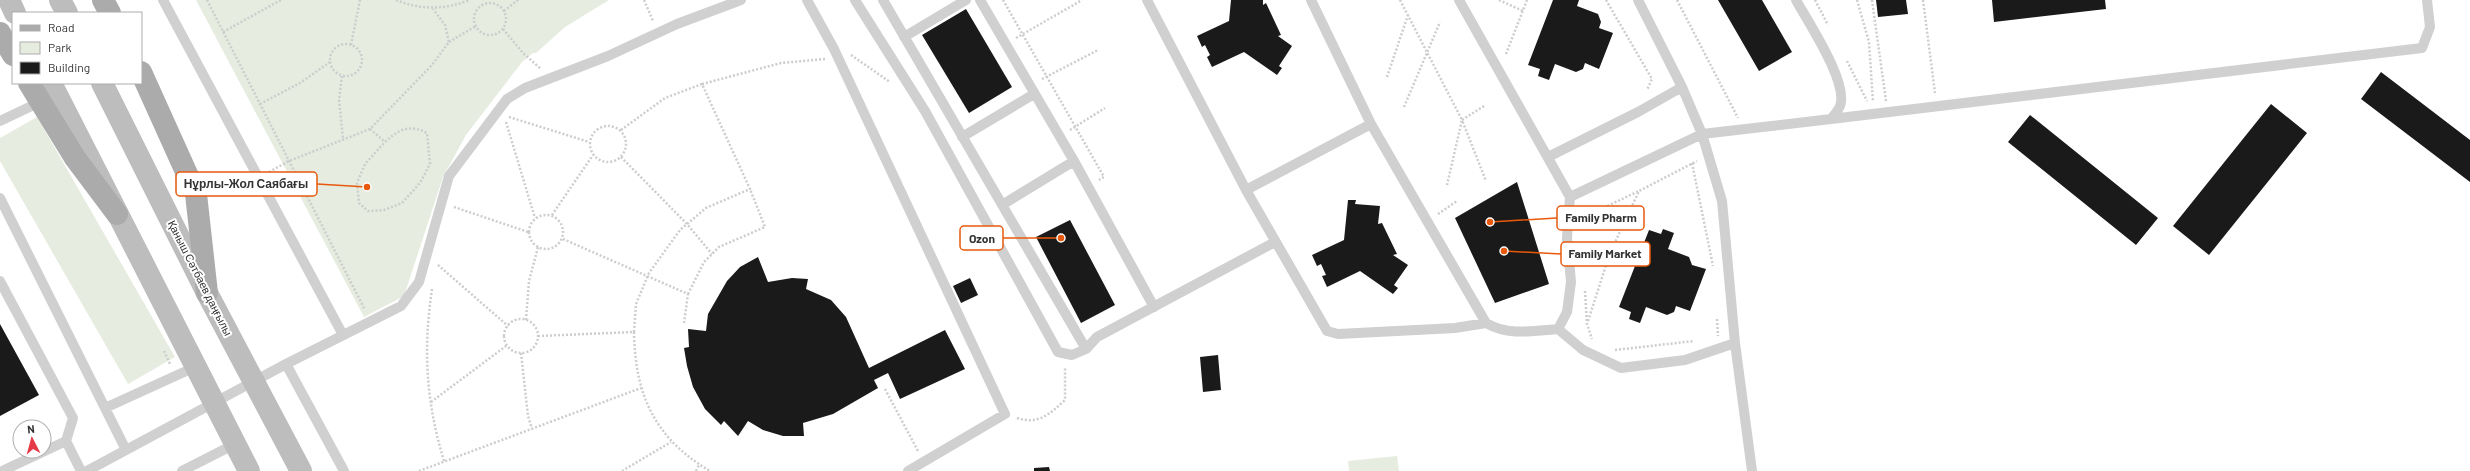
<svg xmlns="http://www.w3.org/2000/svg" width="2470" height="471" viewBox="0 0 2470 471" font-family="Barlow,sans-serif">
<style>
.green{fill:#e6ecdf}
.building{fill:#1a1a1a}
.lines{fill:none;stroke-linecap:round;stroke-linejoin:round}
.path{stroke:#cdcdcd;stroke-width:2.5;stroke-dasharray:2 2;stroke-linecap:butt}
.lane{stroke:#d0d0d0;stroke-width:10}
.secondary{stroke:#bdbdbd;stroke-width:22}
.primary{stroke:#ababab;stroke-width:22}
.labels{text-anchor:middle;stroke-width:4;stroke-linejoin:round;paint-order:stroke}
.street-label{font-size:11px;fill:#333;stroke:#fff}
.leader{fill:none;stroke:#e8590c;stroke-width:1.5}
.callout-dot{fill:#e8590c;stroke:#fff;stroke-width:1.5}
.callout{fill:#fff;stroke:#e8590c;stroke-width:1.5}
.callout-label{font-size:12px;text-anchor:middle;font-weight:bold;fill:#333}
</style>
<rect width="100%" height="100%" fill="#fff"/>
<!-- green -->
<path class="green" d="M196 0H609L565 27 536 53H533L522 62 466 135 443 177 404 296 364 317Z
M37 117 175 357 128 384 0 161V138Z
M1397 456 1399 471H1349L1348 461Z"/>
<!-- building -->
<path class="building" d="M1231 0H1263V5L1266 3 1281 35 1278 36 1292 46 1279 66 1282 68 1277 75 1244 52 1212 67 1207 57 1210 55 1205 45 1202 47 1197 36 1229 21Z
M1553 0H1579L1577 6 1598 14 1601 22 1599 28 1613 33 1599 69 1585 63 1583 69 1576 72 1555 64 1549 80 1538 76 1540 69 1528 65Z
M1718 0H1762L1792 52 1759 71Z
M1876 0H1906L1908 14 1878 17Z
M1992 0H2105L2106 9 1994 22Z
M966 9 1012 87 969 113 922 35Z
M2381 72 2470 140V182L2361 99Z
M2271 104 2307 133 2209 255 2173 226Z
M2030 115 2158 218 2136 245 2008 142Z
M1517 182 1549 284 1495 303 1455 218Z
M1348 200H1356L1355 204 1380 206 1378 224 1382 223 1397 254 1393 255 1408 265 1394 285 1398 288 1393 294 1360 271 1327 287 1322 276 1326 275 1321 264 1317 266 1312 255 1344 240Z
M1070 220 1115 305 1081 323 1036 237Z
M1663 229 1674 233 1668 249 1689 257 1692 265 1706 269 1690 311 1676 306 1674 312 1667 315 1646 307 1640 323 1629 319 1631 312 1619 307 1649 230 1661 234Z
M758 257 768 282 792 278 808 279 806 289 831 300 846 317 869 368 945 330 965 369 900 399 888 373 874 380 878 388 833 414 803 423 804 436H783L763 430 748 421 738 436 724 421 721 425 705 409 693 387 687 366 684 348 689 347 688 329 706 331 708 314 727 281 740 267Z
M970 278 978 295 961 303 953 286Z
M0 324 39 395 0 416Z
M1218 355 1221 390 1203 392 1200 357Z
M1049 467 1050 471H1034V468Z"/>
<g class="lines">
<!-- path -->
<path class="path" d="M207 0 365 310
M396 0C421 10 444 10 470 0
M644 0 653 21
M1003 0 1104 177 1099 180
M1400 0 1462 120 1447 185
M1499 0 1523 11
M1606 0 1652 79 1647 90
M1677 0 1738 118
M1815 0 1828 25
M1857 0 1869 42 1873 102
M1872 0 1886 101
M1923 0 1935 93
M474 19a16 16 0 1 1 32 0a16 16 0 1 1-32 0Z
M504 11 518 0
M503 29 523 53 541 69
M223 32 281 0
M1016 38 1082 0
M449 42 476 26
M330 60a16 16 0 1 1 32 0a16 16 0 1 1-32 0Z
M351 45 360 0
M1506 54 1527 0
M851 55 890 82
M1847 61 1867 101
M342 76 339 100 343 139
M1387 77 1408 15
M1042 79 1098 50
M702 84 781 63 825 59
M260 104 300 83 330 62
M1484 106 1462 120 1486 181
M1404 107 1440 22
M509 117 589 142
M506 122 535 218
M590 144a18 18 0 1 1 36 0a18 18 0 1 1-36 0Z
M370 129 385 142C399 129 410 124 427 133L430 164 420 183 402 203 384 210 368 211 359 203 357 183 365 164 385 142
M621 130 665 98 702 84 750 189 706 208 680 230 649 273 636 304 634 332
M1070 130 1105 108
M621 157 687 224 712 254
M1692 163 1713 266
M269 172 289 161 370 129 432 65 449 42 445 25 433 9
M454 207 528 232
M1438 214 1457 201
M529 232a17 17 0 1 1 34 0a17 17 0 1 1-34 0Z
M552 215 593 155
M1582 218 1639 191
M563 239 688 294 684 323
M1583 252 1610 253 1639 191 1697 161
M438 265 508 326
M432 289C423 350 426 402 444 461
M1585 291 1587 324 1592 339
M688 294 704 262 719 247 765 227 750 189
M504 336a17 17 0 1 1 34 0a17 17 0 1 1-34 0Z
M1717 319 1718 336
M526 320 529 281 538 247
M1588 321 1610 253
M538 336 634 332C635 394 654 438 710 471
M1615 350 1694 341
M164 351 170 364
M521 353 528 416 532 429
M885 389 918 451
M431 402 506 346
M1017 418C1038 425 1050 414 1065 400V367
M419 471 641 388
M622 471 671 442
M696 471 699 465"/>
<!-- lane -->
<path class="lane" d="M163 0 343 335
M807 0 834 49 1005 414 908 471
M855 0 925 111 1058 352 1072 355 1086 349
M883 0 1086 349 1097 337 1275 242
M980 0 1074 161 1154 307
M1147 0 1246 190 1327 331 1338 334 1455 328 1486 323 1371 124 1311 0
M1459 0 1570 197 1567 238 1571 282 1567 312 1558 329C1533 331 1508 336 1486 323
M904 37 966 0
M1682 87 1702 134 1722 201 1735 343 1752 471
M1831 119 2422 48 2430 27 2427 0
M0 121 40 102
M962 137 1034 94
M1548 157 1638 112 1682 87 1638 0
M1246 190 1371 124
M1570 197 1702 134 1831 119C1834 115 1838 111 1840 106 1849 83 1808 22 1796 0
M0 198 126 450
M1002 205 1074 161
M0 281 73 418 66 441 81 471
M1558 329 1583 350 1621 368 1685 360 1735 343
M286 364 401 306 419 282 449 176 507 99 525 88 608 56 677 24 741 0
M105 408 195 367
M2 471 66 441
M87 471 286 364 344 471
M182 471 235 444"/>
<!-- secondary -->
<path class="secondary" d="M9 0 15 13
M60 0 67 13
M51 83 249 471
M102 83 207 293 301 471"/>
<!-- primary -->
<path class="primary" d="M103 0 110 13
M0 33 13 55
M141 72 196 194 207 293
M29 83 75 158 117 214"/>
</g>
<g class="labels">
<!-- street labels -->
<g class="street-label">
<text transform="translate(200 278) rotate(63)" y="4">Қаныш Сәтбаев даңғылы</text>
</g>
</g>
<!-- callouts -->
<path class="leader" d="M367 187L317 184M1490 222L1557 218M1061 238L1003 238M1504 251L1561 254"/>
<g class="callout-dot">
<circle cx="367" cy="187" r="4"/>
<circle cx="1490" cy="222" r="4"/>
<circle cx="1061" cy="238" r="4"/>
<circle cx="1504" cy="251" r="4"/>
</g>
<g class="callout">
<rect x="176" y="172" width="141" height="24" rx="4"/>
<rect x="1557" y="206" width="87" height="24" rx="4"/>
<rect x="960" y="226" width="43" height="24" rx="4"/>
<rect x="1561" y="242" width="89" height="24" rx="4"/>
</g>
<g class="callout-label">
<text x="246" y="188">Нұрлы-Жол Саябағы</text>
<text x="1601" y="222">Family Pharm</text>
<text x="982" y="243">Ozon</text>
<text x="1605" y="258">Family Market</text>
</g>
<!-- legend -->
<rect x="12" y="12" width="130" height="72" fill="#ffffff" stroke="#adadad"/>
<rect x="20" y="25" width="20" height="6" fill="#ababab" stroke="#adadad"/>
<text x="48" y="32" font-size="12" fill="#333333">Road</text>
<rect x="20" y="42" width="20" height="12" fill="#e6ecdf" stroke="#adadad"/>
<text x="48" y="52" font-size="12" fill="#333333">Park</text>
<rect x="20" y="62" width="20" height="12" fill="#1a1a1a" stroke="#adadad"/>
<text x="48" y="72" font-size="12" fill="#333333">Building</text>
<!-- north arrow -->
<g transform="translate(32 439) rotate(354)"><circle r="19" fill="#ffffff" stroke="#adadad"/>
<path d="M0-3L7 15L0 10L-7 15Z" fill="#e63946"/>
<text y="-6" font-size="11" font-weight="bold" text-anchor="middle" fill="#333333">N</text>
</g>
</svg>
